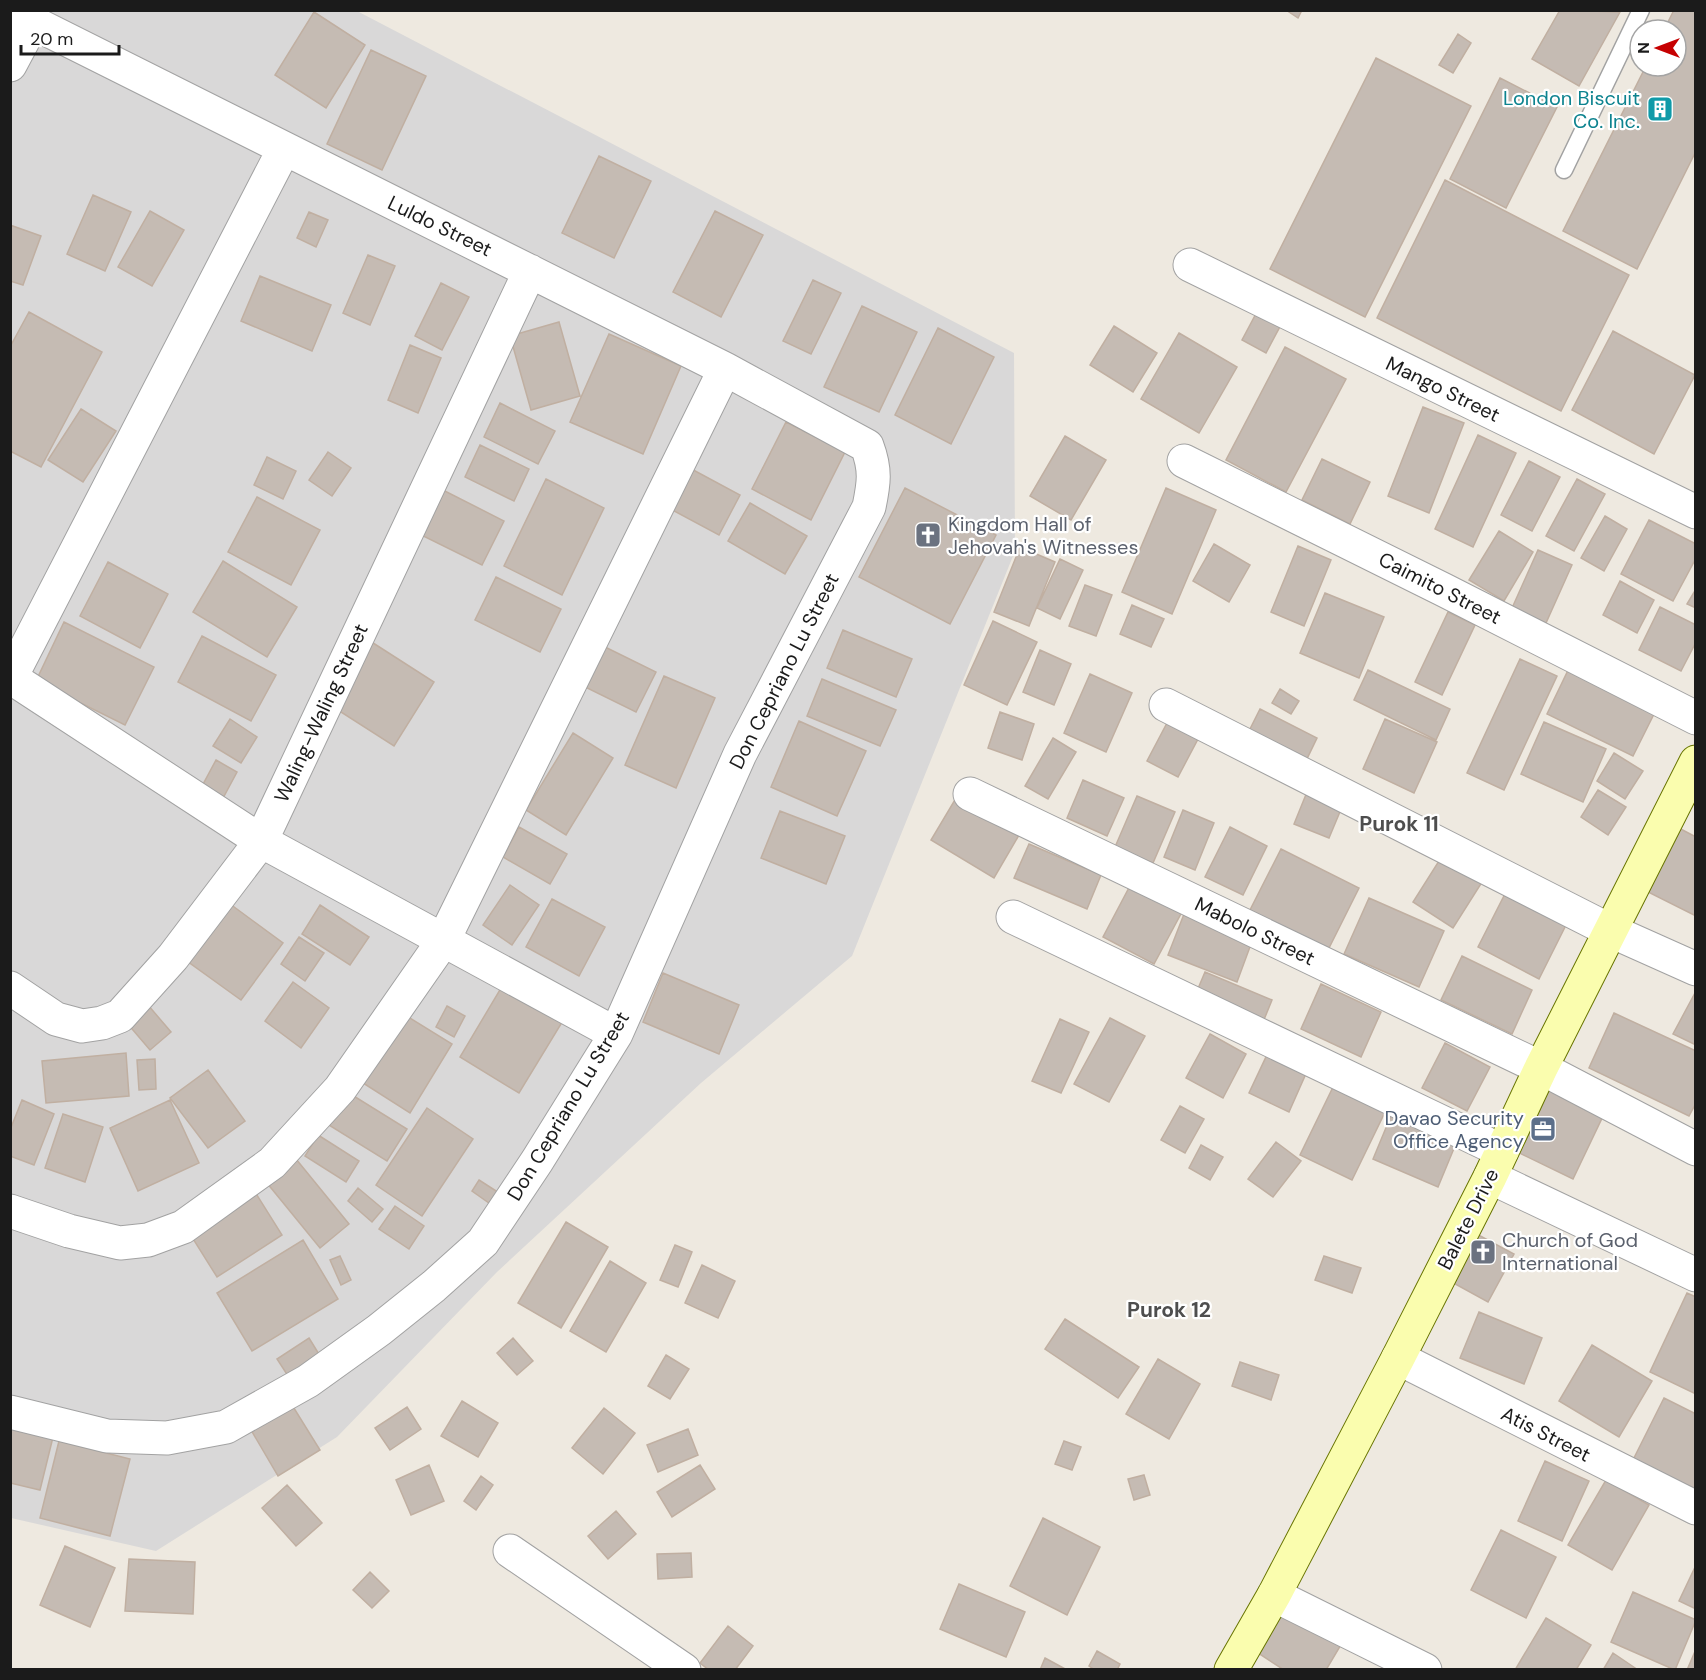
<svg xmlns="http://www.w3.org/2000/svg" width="1706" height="1680" viewBox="0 0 1706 1680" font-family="'DM Sans',sans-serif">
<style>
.residential{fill:#d9d8d8}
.building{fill:#c5bbb3;stroke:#c0afa1;stroke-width:1.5}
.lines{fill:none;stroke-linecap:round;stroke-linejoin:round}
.lane-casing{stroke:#a2a2a2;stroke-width:19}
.street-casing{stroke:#a2a2a2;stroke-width:35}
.secondary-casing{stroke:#687400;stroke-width:35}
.lane{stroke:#fff;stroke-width:16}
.street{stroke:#fff;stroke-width:33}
.secondary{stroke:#fafdae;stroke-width:33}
.labels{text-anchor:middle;stroke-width:4.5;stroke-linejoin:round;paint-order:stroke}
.culture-label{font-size:20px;fill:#0d838f;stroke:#fff;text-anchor:end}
.street-label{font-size:20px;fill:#1b1b1b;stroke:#fff}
.worship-label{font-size:20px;fill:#5b616d;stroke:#fff;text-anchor:start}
.service-label{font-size:20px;fill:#4e5e75;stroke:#fff;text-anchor:end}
.neighbourhood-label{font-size:21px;font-weight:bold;fill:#4e4e4e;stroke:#fff}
</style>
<rect width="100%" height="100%" fill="#eee9e0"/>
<!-- residential -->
<path class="residential" d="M11 11H357L1014 353 1015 551 852 956 701 1083 497 1272 337 1437 156 1551 11 1518Z"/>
<!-- building -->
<path class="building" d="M1286 10H1302L1298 18Z
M1560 10 1620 12 1579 86 1532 59Z
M1674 10H1696V151L1637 269 1563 231 1646 66H1676V30H1664Z
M314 12 365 45 326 108 275 75Z
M1458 34 1471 43 1453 73 1439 65Z
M371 50 426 76 382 170 327 144Z
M1376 58 1471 106 1365 317 1270 269Z
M1500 78 1557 107 1506 208 1450 179Z
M599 156 651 181 614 258 562 233Z
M1445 180 1629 275 1561 411 1377 318Z
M93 195 131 212 105 271 67 254Z
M150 211 184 230 152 286 118 267Z
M715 211 763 235 721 317 673 292Z
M309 212 328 220 316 247 297 238Z
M10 225 41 236 23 285 10 281Z
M368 255 395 266 370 325 343 313Z
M260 276 331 305 312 351 241 321Z
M813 280 841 293 811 354 783 341Z
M441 283 469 297 442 350 415 336Z
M862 306 917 332 879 412 824 387Z
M1259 308 1283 321 1266 353 1242 340Z
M29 312 102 352 41 467 10 451V347Z
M559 322 580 396 531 410 510 336Z
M1114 326 1157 353 1133 392 1090 365Z
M938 328 994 357 951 444 895 415Z
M1613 331 1695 375 1654 454 1572 410Z
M1179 333 1237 367 1199 433 1141 399Z
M609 334 681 366 643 454 570 422Z
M410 345 441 358 418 413 388 400Z
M1285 347 1346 379 1286 492 1226 460Z
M500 403 555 431 538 464 484 437Z
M1423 407 1464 423 1429 513 1388 496Z
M81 409 116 431 83 482 48 460Z
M786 422 845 452 811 520 752 489Z
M1478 435 1516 453 1473 547 1435 529Z
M1065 436 1106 460 1071 520 1030 496Z
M480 445 529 469 514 501 465 477Z
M328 452 351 468 332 496 309 480Z
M267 457 296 471 283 499 254 485Z
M1322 459 1370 482 1350 524 1302 500Z
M1529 461 1560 477 1532 531 1501 515Z
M684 465 740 495 719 535 663 505Z
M546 479 604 508 562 595 504 566Z
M1577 479 1605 494 1574 551 1546 536Z
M431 484 504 521 482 565 409 529Z
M905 488 996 535 950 624 859 577Z
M1166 488 1216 510 1172 614 1122 592Z
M257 497 320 530 291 585 228 552Z
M750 503 807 536 785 574 728 541Z
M1605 516 1627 529 1604 571 1581 558Z
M1649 520 1696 544V558L1673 601 1621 574Z
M1499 531 1533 552 1504 601 1469 580Z
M1214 544 1250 565 1229 602 1193 581Z
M1298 546 1331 560 1304 626 1271 612Z
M1020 547 1055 562 1029 626 994 612Z
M1538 550 1572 565 1546 623 1512 608Z
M1060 559 1083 570 1060 619 1037 608Z
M223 561 297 607 267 657 193 612Z
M108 562 168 594 140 648 80 616Z
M496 577 561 609 540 652 475 620Z
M1620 581 1654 600 1637 633 1603 615Z
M1085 585 1112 595 1096 636 1069 626Z
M1696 589V608L1687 604Z
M1325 593 1384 617 1359 678 1300 653Z
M1132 605 1164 619 1151 647 1120 634Z
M1660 607 1696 625V642L1681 671 1639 650Z
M1448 612 1475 625 1442 695 1415 682Z
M993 621 1037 642 1007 705 964 685Z
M64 622 154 667 125 725 36 681Z
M843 630 912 659 896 697 827 668Z
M202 636 276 675 251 721 178 682Z
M370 641 434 682 394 746 330 705Z
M601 645 656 672 636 712 581 685Z
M1040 650 1071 664 1054 705 1023 692Z
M1520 659 1557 676 1504 790 1467 773Z
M1572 662 1659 704 1633 756 1547 714Z
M1368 670 1450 709 1436 740 1354 700Z
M1090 674 1132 693 1106 752 1064 733Z
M664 676 715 698 676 788 625 765Z
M822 679 896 710 880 746 807 716Z
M1280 689 1299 701 1291 714 1272 703Z
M1260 709 1317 738 1304 765 1246 737Z
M1000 712 1034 724 1022 760 988 748Z
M230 719 257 737 241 763 213 746Z
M1385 719 1437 742 1414 793 1363 769Z
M799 721 866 751 837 816 771 787Z
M1544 722 1606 749 1583 802 1521 774Z
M1167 723 1198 739 1178 777 1147 761Z
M573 733 613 758 566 835 526 810Z
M1053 738 1076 752 1048 799 1025 786Z
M1614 753 1643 771 1625 799 1597 781Z
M216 760 237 772 222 800 201 788Z
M1083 780 1124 798 1107 836 1067 818Z
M1598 790 1626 807 1608 835 1581 817Z
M1307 792 1342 807 1329 838 1294 824Z
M959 793 1022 830 994 878 931 840Z
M1137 796 1175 812 1153 863 1115 847Z
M1183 810 1214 823 1195 870 1164 857Z
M780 811 845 836 826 884 761 858Z
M1675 826 1696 837V916L1644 890Z
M519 827 567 854 550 884 503 857Z
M1230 827 1267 846 1243 895 1205 877Z
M1029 844 1101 875 1087 909 1014 878Z
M1281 849 1359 888 1328 950 1250 910Z
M1444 853 1484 879 1453 928 1413 902Z
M1132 882 1183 910 1154 964 1103 937Z
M1510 884 1571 915 1539 979 1478 947Z
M510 885 539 905 512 945 483 925Z
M222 898 283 943 241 1000 180 956Z
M1369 898 1444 931 1419 987 1344 954Z
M552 899 605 927 579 976 526 947Z
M320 905 369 937 350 965 302 934Z
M1186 909 1254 936 1237 982 1168 955Z
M299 937 324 953 305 981 281 964Z
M1462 956 1532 990 1512 1034 1441 1000Z
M1205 972 1272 1000 1261 1027 1194 998Z
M663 973 739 1005 719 1054 643 1022Z
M293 982 329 1008 301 1048 265 1021Z
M504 983 564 1019 519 1093 460 1057Z
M1321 984 1381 1012 1361 1057 1301 1029Z
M1696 991V1045L1673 1034Z
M142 998 171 1032 150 1050 121 1016Z
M447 1006 465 1016 454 1037 436 1027Z
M1614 1013 1696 1051V1103L1689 1116 1589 1068Z
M405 1015 452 1044 410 1113 363 1083Z
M1110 1018 1145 1036 1109 1102 1074 1084Z
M1060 1019 1089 1032 1061 1093 1032 1081Z
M1210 1034 1246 1054 1223 1098 1186 1078Z
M1273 1042 1312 1060 1289 1112 1249 1093Z
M1445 1043 1490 1067 1467 1111 1422 1088Z
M126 1053 129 1096 46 1103 42 1061Z
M155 1059 156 1089 139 1090 137 1060Z
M208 1070 245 1121 208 1148 170 1098Z
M1335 1083 1387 1108 1352 1180 1300 1155Z
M1540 1084 1604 1114 1573 1179 1511 1149Z
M344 1090 407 1129 387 1161 324 1122Z
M22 1100 54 1114 34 1165 10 1156V1130Z
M170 1100 199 1163 138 1191 110 1128Z
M1180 1106 1204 1119 1185 1153 1161 1140Z
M1395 1106 1460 1134 1438 1187 1373 1159Z
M427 1108 473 1139 422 1216 376 1185Z
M63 1114 103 1127 85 1182 45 1168Z
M318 1135 359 1161 346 1182 305 1156Z
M1276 1142 1301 1161 1273 1197 1248 1179Z
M1201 1145 1223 1157 1210 1180 1189 1168Z
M296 1159 349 1224 320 1248 267 1183Z
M479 1180 504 1196 496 1208 472 1191Z
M250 1184 282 1235 217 1277 185 1226Z
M358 1188 383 1209 372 1222 348 1201Z
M395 1206 424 1226 409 1249 379 1229Z
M566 1222 608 1247 561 1328 518 1303Z
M1471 1231 1514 1254 1488 1302 1446 1279Z
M303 1240 338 1299 252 1351 217 1293Z
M675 1245 692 1252 678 1287 660 1280Z
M340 1256 351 1280 341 1285 330 1260Z
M1324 1256 1361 1268 1352 1293 1315 1280Z
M610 1261 646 1283 606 1352 570 1331Z
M702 1265 735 1281 718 1318 685 1303Z
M1687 1293 1696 1297V1394L1650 1372Z
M1479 1312 1542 1338 1524 1384 1460 1358Z
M1065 1319 1139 1367 1118 1398 1045 1349Z
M309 1338 322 1359 290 1379 277 1359Z
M513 1338 533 1361 517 1375 497 1353Z
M1592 1345 1652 1381 1619 1437 1559 1401Z
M666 1355 689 1369 670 1399 648 1386Z
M1158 1359 1200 1384 1169 1439 1126 1414Z
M1240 1362 1279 1375 1271 1400 1232 1386Z
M1664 1398 1696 1414V1501L1629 1468Z
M462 1401 498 1423 478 1457 441 1436Z
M292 1405 320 1450 278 1476 251 1430Z
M407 1407 421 1429 390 1450 375 1428Z
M604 1408 635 1433 603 1474 572 1448Z
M10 1426 54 1433 40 1490 10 1483Z
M688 1429 698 1455 658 1472 647 1445Z
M59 1441 130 1459 110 1536 40 1518Z
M1064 1441 1081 1447 1072 1470 1055 1464Z
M1545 1461 1589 1481 1562 1541 1518 1521Z
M429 1465 444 1501 411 1515 396 1480Z
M700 1465 715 1489 672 1517 657 1492Z
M1144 1475 1150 1495 1134 1500 1128 1479Z
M481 1476 493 1485 476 1510 464 1501Z
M1606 1480 1649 1505 1612 1570 1568 1545Z
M287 1485 322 1523 296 1546 262 1508Z
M616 1511 636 1534 608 1559 588 1536Z
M1043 1518 1100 1547 1067 1615 1010 1586Z
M1501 1530 1556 1557 1526 1618 1471 1590Z
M65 1546 115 1568 90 1627 40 1605Z
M691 1553 692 1577 658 1579 657 1554Z
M129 1559 195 1562 193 1614 125 1611Z
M1696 1565V1609L1679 1601Z
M370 1572 389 1591 372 1608 353 1590Z
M959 1584 1025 1612 1006 1657 940 1629Z
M1633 1592 1696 1620 1675 1670 1611 1642Z
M1282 1607 1342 1643 1326 1670H1284L1255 1651Z
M1546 1618 1591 1645 1576 1670H1515Z
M728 1626 753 1646 735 1670H709L700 1663Z
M1696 1649V1670H1687Z
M1097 1651 1120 1664 1117 1670H1095L1089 1666Z
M1613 1653 1638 1670H1603Z
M1045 1658 1067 1670H1040Z"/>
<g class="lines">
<defs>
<path id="lane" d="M1564 170 1641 10"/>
<path id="street" d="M10 11 725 369 867 446C876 470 874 483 869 507L740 754 616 1034 537 1161 483 1242 434 1286 379 1330 308 1381 226 1427 167 1438 107 1436 10 1412
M10 65 33 22
M1190 265 1696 512
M1184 461 1444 590 1696 718
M10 677 261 841 616 1034
M11 677 284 149
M1166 705 1611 931 1696 969
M970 794 1541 1068 1696 1149
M1013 917 1502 1151
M10 988 56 1019 82 1026 102 1023 120 1016 173 957 261 841 530 271
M1490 1177 1696 1275
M10 1211 69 1231 120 1243 148 1240 183 1227 272 1163 340 1089 443 941 725 369
M1398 1358 1696 1508
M510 1551 684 1670
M1274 1595 1425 1670"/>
<path id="secondary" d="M1231 1670 1274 1595 1398 1358 1490 1177 1541 1068 1696 762"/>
</defs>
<!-- lane casing -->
<use href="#lane" class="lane-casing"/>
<!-- street casing -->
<use href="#street" class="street-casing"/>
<!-- secondary casing -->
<use href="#secondary" class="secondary-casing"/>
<!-- lane -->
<use href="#lane" class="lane"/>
<!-- street -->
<use href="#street" class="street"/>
<!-- secondary -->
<use href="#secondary" class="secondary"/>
</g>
<!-- icons -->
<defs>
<symbol id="building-square" viewBox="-11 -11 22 22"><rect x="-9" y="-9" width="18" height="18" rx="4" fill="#0f9aa8" stroke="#fff"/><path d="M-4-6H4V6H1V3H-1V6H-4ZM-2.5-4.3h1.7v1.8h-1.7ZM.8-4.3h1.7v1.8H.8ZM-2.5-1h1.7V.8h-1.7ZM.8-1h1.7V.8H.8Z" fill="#fff"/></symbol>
<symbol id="church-square" viewBox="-11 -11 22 22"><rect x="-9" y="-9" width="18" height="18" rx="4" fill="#6b7280" stroke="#fff"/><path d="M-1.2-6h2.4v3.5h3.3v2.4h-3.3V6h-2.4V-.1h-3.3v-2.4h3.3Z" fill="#fff"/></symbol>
<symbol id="office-square" viewBox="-11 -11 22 22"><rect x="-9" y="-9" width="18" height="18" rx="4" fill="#5c6f8a" stroke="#fff"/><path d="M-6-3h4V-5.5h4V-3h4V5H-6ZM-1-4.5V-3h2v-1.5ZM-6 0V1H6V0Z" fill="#fff"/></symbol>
</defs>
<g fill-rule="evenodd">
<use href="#building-square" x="1645" y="94" width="30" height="30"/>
<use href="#church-square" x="913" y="520" width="30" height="30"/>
<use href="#office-square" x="1528" y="1114" width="30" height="30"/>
<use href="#church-square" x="1468" y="1237" width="30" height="30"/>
</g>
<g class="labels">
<!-- culture labels -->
<g class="culture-label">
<text x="1640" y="105">London Biscuit<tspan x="1640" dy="23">Co. Inc.</tspan></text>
</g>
<!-- street labels -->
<g class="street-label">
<text transform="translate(440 226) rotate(26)" y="7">Luldo Street</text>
<text transform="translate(1443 389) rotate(26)" y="7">Mango Street</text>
<text transform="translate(1440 588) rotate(27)" y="7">Caimito Street</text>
<text transform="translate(784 671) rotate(-63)" y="7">Don Cepriano Lu Street</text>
<text transform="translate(321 713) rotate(-65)" y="7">Waling-Waling Street</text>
<text transform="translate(1255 931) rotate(26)" y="7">Mabolo Street</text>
<text transform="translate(568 1106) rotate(-59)" y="7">Don Cepriano Lu Street</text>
<text transform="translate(1468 1219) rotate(-63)" y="7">Balete Drive</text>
<text transform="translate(1546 1434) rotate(27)" y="7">Atis Street</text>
</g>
<!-- worship labels -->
<g class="worship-label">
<text x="948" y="531">Kingdom Hall of<tspan x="948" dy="23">Jehovah's Witnesses</tspan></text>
<text x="1502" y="1247">Church of God<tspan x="1502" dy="23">International</tspan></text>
</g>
<!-- service labels -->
<g class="service-label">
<text x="1524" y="1125">Davao Security<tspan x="1524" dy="23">Office Agency</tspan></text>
</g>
<!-- neighbourhood labels -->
<g class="neighbourhood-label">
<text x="1399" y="831">Purok 11</text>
<text x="1169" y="1317">Purok 12</text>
</g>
</g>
<!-- border -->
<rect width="1706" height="1680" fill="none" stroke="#1b1b1b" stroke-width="24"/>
<!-- north arrow -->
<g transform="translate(1658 48) rotate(270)"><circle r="28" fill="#ffffff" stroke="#a4a4a4" stroke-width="1.5"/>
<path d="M0-4.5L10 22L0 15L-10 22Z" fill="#c60001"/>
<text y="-9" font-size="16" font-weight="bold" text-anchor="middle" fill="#1b1b1b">N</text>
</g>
<!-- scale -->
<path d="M21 45v9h98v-9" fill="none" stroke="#1b1b1b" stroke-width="3"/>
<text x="30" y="45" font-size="18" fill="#1b1b1b" stroke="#ffffff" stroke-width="4.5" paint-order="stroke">20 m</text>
</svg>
